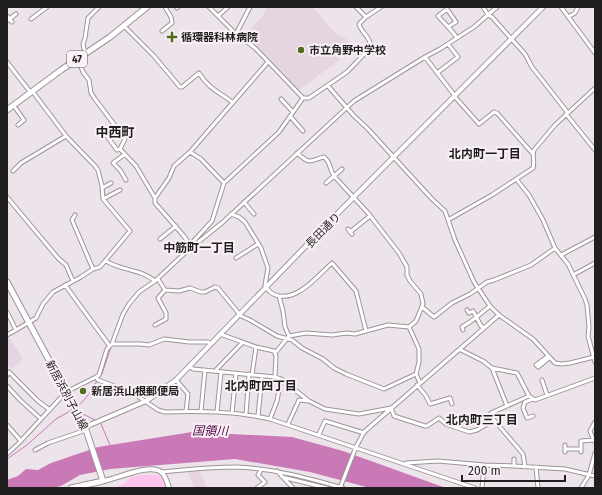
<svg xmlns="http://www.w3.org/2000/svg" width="602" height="495" viewBox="0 0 602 495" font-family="'Fira Sans','Noto Sans JP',sans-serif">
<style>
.built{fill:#e5d5e0}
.green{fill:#fcc3ed}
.water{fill:#ca79b7}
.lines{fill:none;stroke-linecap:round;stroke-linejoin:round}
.stream{stroke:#ca79b7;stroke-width:1}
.minor-casing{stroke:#9d949a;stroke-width:5}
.tertiary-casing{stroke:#9d949a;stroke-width:6}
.primary-casing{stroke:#9d949a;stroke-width:7}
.minor{stroke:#fff;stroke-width:3}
.tertiary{stroke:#fff;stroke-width:4}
.primary{stroke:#fff;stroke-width:5}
.poi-dot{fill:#536d20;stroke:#faf1f7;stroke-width:1.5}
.labels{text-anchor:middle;stroke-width:4;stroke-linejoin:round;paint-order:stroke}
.shield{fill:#faf1f7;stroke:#625d60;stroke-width:1}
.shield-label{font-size:10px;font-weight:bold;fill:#211e20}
.poi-label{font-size:11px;font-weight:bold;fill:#211e20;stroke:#faf1f7;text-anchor:start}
.street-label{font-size:11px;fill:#211e20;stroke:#faf1f7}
.neighbourhood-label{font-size:12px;font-weight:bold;fill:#211e20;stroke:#faf1f7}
.water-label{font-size:12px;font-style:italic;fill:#4c0041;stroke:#faf1f7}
.quarter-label{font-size:13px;font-weight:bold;fill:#211e20;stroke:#faf1f7}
</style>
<rect width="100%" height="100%" fill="#ede3ea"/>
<!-- built -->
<path class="built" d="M267 7H313L335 33 345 38 350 44 337 56 339 60 298 91 252 43 244 37 263 15Z
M9 337 23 359 11 369 7 364V338Z
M190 470H199L207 488H195L187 471Z"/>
<!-- green -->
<path class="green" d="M143 475C158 475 161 472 167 488H114L124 484 131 477Z"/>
<!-- water -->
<path class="water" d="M192 432 292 437 343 451 446 488H370L310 472 235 459 110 469 80 475 61 486 52 488H7V480L18 476 26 469 38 470 51 463 98 447Z"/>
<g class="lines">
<!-- stream -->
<path class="stream" d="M99 377 102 374 111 347
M77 406C86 400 92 390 97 381
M83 414 95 420
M101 424 110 445
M7 459 27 445 56 419 72 410"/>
<defs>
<path id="minor" d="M176 7 177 8 178 7
M209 7 236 34 255 48 303 98
M483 7 488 15 492 17 525 54 532 67 568 113
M561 7 595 53
M7 16 12 22
M218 16 228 7
M366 17 381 7
M568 17 575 13 578 7
M31 19 47 7
M7 21 16 14
M124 26 154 56 180 87H182L199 73C208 88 219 92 232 102
M448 27 456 22 447 9 438 16C444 23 452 30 457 38
M162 31 172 23 171 17 165 7
M236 34 250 7
M85 54 83 44 85 38 88 18 99 7
M425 57 455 96
M78 59 83 72 89 80 91 93 95 99 125 139 120 149 136 166 155 198V203L183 235 191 246
M7 62 31 93
M437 73 458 57 448 44
M328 86 354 116 367 128 432 199 445 211 455 240 474 282 490 306 499 315 533 339 555 363 561 364 570 363 594 357
M455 97 479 124 494 112 497 113 533 154
M281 99 293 112
M14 106 24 120 18 125
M566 114 595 150
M290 116 303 131
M104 132 117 150 120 149
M190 152 201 159 224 183
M297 153C311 165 308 161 324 157 331 162 329 169 334 176L368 213 399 253 407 267V275L410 281 421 294 423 304 416 321 409 327 419 349V362L416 374 420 383
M125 154 113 163 120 170 126 180
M13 171 21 163 66 136
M517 180 529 195 543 220 555 248 568 264 585 299 587 305 589 327 588 336 595 362
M326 183 342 169
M102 188 111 183
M7 197 58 258 66 265 73 281
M155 198 169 178 174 166 190 152 268 62
M103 199 120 190
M244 202 254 214
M231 214 239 217 245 222 261 248 268 268 265 285C271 298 286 299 298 292 309 287 323 271 332 263L356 291 366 331
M75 215 72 220 93 269
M448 220 492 195 533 168C535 161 532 156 534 150L555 125 595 88
M348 229 352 234
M350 232 370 216
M160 239 176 226
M190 245 212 221 224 183 279 132 303 98H309L347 72 371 47C371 37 361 33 359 24L366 17 356 7
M561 255 595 237
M236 258 258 244
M106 261C122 271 141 269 155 281
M573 275 595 263
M158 279 165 290 179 291 190 288 201 292H205L215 287 218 288 241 316 250 320 277 336 292 340 302 348 323 359 334 368 346 374 384 389 416 374
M65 285 109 345
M422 307 434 317 452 303 470 294 487 282 494 280 531 265 555 248
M467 310 469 313 473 311 481 326 484 328
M7 312 16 330 7 335
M155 325 166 319V313L158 298 165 290
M16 330 36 318 43 304 53 292 81 277 93 269 100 267 130 231 103 199 102 186 98 170 95 166 66 136 33 92
M463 330 462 327C473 321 480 314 490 306
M220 334 256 347 274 351 276 356 275 377
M289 336 306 333 332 335 347 333 355 334 388 325 409 327
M112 344H140L149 345 164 339 189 342H208L211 343
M461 350 483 361 492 368 507 406
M276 352 289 336 285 327 283 311 279 296
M536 365 548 356
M189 366 193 369 275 377 286 381 295 390 309 401 325 409 359 414 391 408 394 416 425 426H427L439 418 446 424 469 432 477 430 494 420
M538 367 549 358
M492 368 517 373 529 396 491 413 494 420 523 454 525 467
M215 371 242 343
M7 375 9 372 38 401 50 410
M252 375 256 347
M96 377 98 380 133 393 158 410 165 412C200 411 235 411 270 419L475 488
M176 380 188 394 186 411
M542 380 547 395
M417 385 426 396 430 404 450 398 452 404
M7 386 20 400 41 419
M529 396 535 400 595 378
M533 399 525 402 523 408 527 418 533 416
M201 411 205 370
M217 412 221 372
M232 413 236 373
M246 414 249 374
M258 416 262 376
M270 419 277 401 281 379
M288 424 299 400 309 401
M7 425 21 441
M319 434 325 421 364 433
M594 441 590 431 595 422
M565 445V452
M565 449H581
M35 450 48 443 86 430
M581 452V441L594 440
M7 454 18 444 66 392 96 377 99 375 107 349 112 344 123 314 129 304 139 292 155 281 186 252 223 222 354 101 425 57 440 49 474 27 497 7
M514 459V466L565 469 595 476
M406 463 438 461 484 465
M536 467 538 488
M277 471 293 488
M161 472C186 470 210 467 235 467 272 468 308 478 343 488
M282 477 327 488
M257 488 265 482 258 475 261 470
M340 488 356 447 364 432 499 315
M482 488 484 465 514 466
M581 488 589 475 595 453"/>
<path id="tertiary" d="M85 427 146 401 176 380 334 217 543 7
M103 481C117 479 149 463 161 472 166 476 167 482 169 488"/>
<path id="primary" d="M7 110 61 70 110 37 147 7
M7 282 85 427 103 481 71 488"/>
</defs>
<!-- minor casing -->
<use href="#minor" class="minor-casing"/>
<!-- tertiary casing -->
<use href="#tertiary" class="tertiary-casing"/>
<!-- primary casing -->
<use href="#primary" class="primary-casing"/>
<!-- minor -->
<use href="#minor" class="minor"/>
<!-- tertiary -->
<use href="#tertiary" class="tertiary"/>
<!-- primary -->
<use href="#primary" class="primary"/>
</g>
<!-- markers -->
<g class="poi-dot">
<path d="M170 31h4v4h4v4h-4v4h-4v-4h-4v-4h4z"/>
<circle cx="301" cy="50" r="4"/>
<circle cx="83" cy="391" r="4"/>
</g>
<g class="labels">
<!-- shield labels -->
<rect class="shield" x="67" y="51" width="20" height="16" rx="3"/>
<g class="shield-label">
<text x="77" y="63">47</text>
</g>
<!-- poi labels -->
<g class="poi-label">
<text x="181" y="41">循環器科林病院</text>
<text x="309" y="54">市立角野中学校</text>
<text x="91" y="395">新居浜山根郵便局</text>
</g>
<!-- street labels -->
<g class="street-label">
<text transform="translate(323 230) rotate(-45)" y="4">長田通り</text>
<text transform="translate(67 395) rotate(62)" y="4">新居浜別子山線</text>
</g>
<!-- neighbourhood labels -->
<g class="neighbourhood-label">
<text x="485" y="158">北内町一丁目</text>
<text x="199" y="252">中筋町一丁目</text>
<text x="261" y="390">北内町四丁目</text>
<text x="482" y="424">北内町三丁目</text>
</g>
<!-- water labels -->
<g class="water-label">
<text transform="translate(210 431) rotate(1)" y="4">国領川</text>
</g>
<!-- quarter labels -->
<g class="quarter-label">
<text x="115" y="137">中西町</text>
</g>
</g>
<!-- border -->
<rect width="602" height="495" fill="none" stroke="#211e20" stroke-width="16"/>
<!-- scale -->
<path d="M462 475v6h103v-6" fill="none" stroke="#211e20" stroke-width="2"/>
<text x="468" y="475" font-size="12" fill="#211e20" stroke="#faf1f7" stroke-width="3" paint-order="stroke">200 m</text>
</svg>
